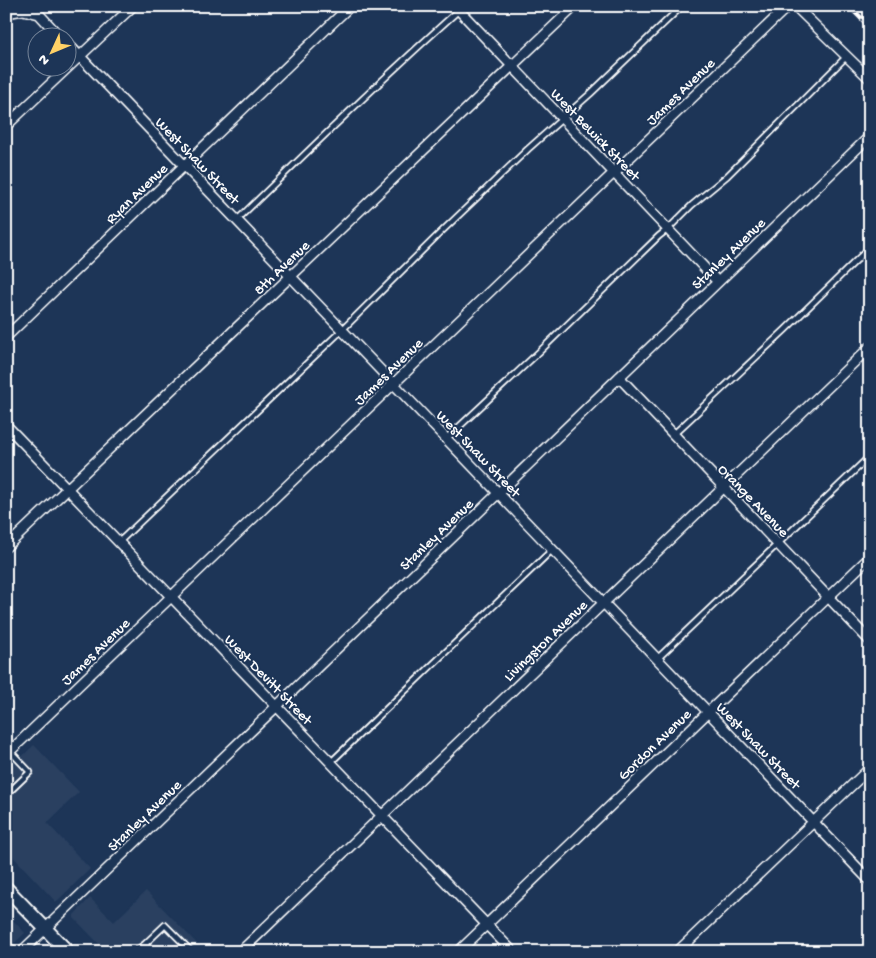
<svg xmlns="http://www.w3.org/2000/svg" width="876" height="958" viewBox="0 0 876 958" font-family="'Gochi Hand',sans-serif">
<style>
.built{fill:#2a4161}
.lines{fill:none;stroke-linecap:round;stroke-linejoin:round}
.service-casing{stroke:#fff;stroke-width:8}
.minor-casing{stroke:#fff;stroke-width:12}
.secondary-casing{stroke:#fff;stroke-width:16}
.service{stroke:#1d3557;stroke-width:4.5}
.minor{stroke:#1d3557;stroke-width:9}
.secondary{stroke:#1d3557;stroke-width:12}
.rail-casing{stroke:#fff;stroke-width:5}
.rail{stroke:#1d3557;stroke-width:3;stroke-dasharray:9;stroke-linecap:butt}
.labels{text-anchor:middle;stroke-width:4;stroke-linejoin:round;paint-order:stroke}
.street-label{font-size:15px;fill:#fff;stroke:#1d3557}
</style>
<rect width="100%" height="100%" fill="#1d3557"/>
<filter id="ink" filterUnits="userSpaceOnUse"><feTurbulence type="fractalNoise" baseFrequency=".02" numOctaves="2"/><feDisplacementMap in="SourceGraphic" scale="10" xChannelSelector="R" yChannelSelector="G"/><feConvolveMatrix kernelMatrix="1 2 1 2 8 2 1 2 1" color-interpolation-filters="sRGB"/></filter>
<g filter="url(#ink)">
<!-- built -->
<path class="built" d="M34 745 79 792 47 823 90 869 56 902 6 849V772Z
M146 891 205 952H107L74 918V915L90 898 114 922Z
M6 913 25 933 6 951Z"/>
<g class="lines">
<defs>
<path id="service" d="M237 220C310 149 383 78 459 10
M674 434 785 330 870 247
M446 439 539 352 659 236 668 229 692 205 727 176 846 57
M119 542 342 330 439 234 528 149 590 94 682 6
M657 659 870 456
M331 762 552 550
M6 795 30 772 10 751
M6 942 15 952
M134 952 145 944
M153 952 145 944 165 925 192 952"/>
<path id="minor" d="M455 6 718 282
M795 6 870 79
M6 13 23 10 39 14 61 38
M68 44 870 881
M6 126 133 6
M6 337 350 6
M619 377 870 641
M6 425 513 952
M6 547 575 6
M6 755 788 6
M21 952 870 136
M240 952 870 347
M458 952 870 557
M677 952 870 768"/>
<path id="secondary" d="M6 888 68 952"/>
</defs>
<!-- service casing -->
<use href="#service" class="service-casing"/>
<!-- minor casing -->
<use href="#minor" class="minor-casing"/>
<!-- secondary casing -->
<use href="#secondary" class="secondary-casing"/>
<!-- service -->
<use href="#service" class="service"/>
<!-- minor -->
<use href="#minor" class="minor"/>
<!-- secondary -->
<use href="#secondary" class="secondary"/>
<defs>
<path id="rail" d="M849 6 870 27"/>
</defs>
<!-- rail casing -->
<use href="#rail" class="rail-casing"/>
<!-- rail -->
<use href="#rail" class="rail"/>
</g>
</g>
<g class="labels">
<!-- street labels -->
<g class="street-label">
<text transform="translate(680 91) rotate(-44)" y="5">James Avenue</text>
<text transform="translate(596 134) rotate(46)" y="5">West Bewick Street</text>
<text transform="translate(198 160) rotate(46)" y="5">West Shaw Street</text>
<text transform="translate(136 193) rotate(-44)" y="5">Ryan Avenue</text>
<text transform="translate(728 253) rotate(-44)" y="5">Stanley Avenue</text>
<text transform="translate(281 267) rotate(-44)" y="5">8th Avenue</text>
<text transform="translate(388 371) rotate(-44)" y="5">James Avenue</text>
<text transform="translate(479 453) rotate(46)" y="5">West Shaw Street</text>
<text transform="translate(754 500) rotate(46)" y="5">Orange Avenue</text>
<text transform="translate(436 534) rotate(-44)" y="5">Stanley Avenue</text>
<text transform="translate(545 640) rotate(-44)" y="5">Livingston Avenue</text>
<text transform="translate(95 651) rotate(-44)" y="5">James Avenue</text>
<text transform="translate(269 679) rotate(46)" y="5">West Devitt Street</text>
<text transform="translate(654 744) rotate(-44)" y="5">Gordon Avenue</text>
<text transform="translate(759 745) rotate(46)" y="5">West Shaw Street</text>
<text transform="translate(144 815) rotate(-44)" y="5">Stanley Avenue</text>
</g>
</g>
<!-- margin -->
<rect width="876" height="958" fill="none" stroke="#1d3557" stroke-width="25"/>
<rect x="12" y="12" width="851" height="933" fill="none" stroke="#fff" stroke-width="2" filter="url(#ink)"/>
<!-- north arrow -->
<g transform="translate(52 52) rotate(226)"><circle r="24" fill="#1d3557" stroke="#77869a"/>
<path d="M0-4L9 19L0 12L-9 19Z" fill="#ffd166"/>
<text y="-8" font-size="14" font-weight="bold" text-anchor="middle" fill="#ffffff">N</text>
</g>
</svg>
